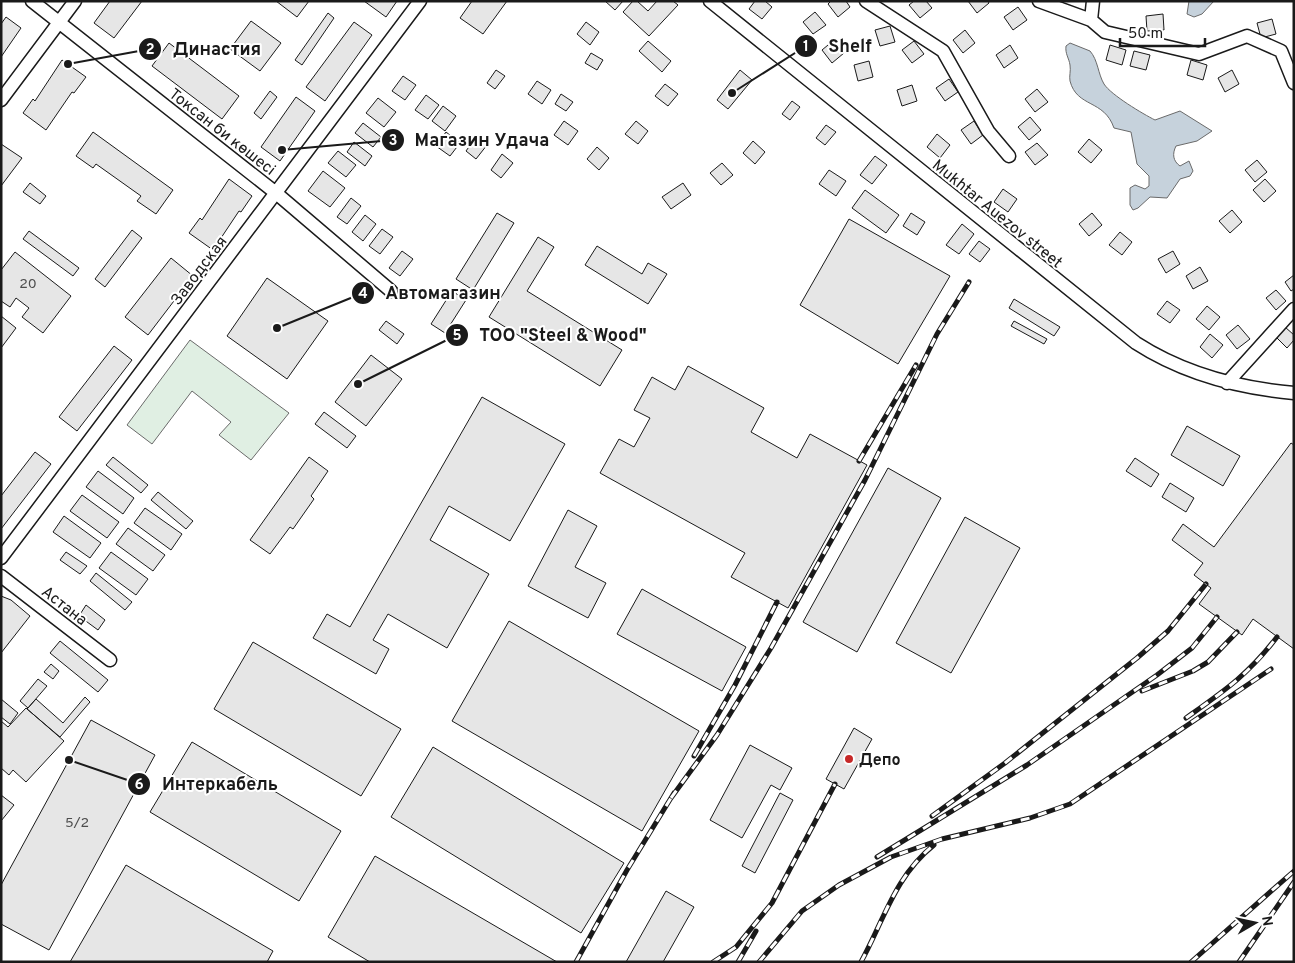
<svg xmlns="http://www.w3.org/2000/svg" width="1295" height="963" viewBox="0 0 1295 963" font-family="Overpass,sans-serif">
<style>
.green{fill:#e0efe3;stroke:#6a6a6a}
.water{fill:#c6d2dc;stroke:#6a6a6a}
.building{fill:#e6e6e6;stroke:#1a1a1a}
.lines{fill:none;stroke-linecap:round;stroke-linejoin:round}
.minor-casing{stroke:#1a1a1a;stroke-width:15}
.minor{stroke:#fff;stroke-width:12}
.rail-casing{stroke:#1a1a1a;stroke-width:5}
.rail{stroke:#fff;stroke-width:3;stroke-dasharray:9;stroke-linecap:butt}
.poi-dot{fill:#c62828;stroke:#fff;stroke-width:2}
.labels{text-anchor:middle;stroke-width:4;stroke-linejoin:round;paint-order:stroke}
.number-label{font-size:14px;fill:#4d4d4d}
.street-label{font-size:16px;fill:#1a1a1a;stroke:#fff}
.poi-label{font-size:16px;font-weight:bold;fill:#1a1a1a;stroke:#fff;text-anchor:start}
.leader{fill:none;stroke:#1a1a1a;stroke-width:2}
.callout-dot{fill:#1a1a1a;stroke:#fff;stroke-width:2}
.mark-label{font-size:15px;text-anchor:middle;font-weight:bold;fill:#fff}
.callout-label{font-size:18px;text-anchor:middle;font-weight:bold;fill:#1a1a1a;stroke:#fff;stroke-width:4;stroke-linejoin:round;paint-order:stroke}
</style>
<rect width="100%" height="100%" fill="#fff"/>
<!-- green -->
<path class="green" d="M190 340 289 413 251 460 219 435 231 422 192 391 152 444 127 425Z"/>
<!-- water -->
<path class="water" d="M1189 1H1214L1202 14 1194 17 1187 14Z
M1070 43 1090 51C1098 60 1098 74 1104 84 1111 95 1143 114 1155 120L1180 111 1212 131 1197 141 1176 146C1172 154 1173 161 1180 166L1189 161 1193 171 1190 176 1180 179 1167 198 1150 197 1138 208 1133 210 1130 205V188L1135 185 1145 189 1149 186V176L1137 164 1131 132 1114 128C1104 99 1077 108 1070 81 1069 76 1071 71 1070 65 1069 58 1065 54 1066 46Z"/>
<!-- building -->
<path class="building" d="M110 1H142L114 38 94 23Z
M276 1H309L297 17Z
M364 1H397L386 17Z
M472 1H507L483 34 460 18Z
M605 1H623L615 10Z
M633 1H637L648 11 657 1H673L678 5 649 36 623 12Z
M755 1H765L772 7 762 19 749 9Z
M831 1H846L850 7 838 17 828 4Z
M914 1H926L932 8 920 18 909 5Z
M968 1H988L989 3 977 13Z
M1018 7 1027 20 1013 30 1004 17Z
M815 12 826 25 813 34 803 22Z
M328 13 334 18 302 65 295 60Z
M1163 14 1164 30 1147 31 1146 16Z
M6 17 21 28 1 57V24Z
M1272 19 1276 34 1261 38 1257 23Z
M251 21 281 43 260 71 230 49Z
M354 22 372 35 325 101 306 87Z
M586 22 599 32 590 45 577 34Z
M890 26 895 42 880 46 875 30Z
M965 30 975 43 963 53 953 40Z
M834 40 844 53 832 63 822 50Z
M648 41 671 61 662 72 639 51Z
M914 41 924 54 912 63 902 50Z
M169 43 239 96 222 119 152 66Z
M1010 45 1018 58 1004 68 996 55Z
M1110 45 1126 50 1122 65 1106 60Z
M1134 51 1150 55 1146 70 1130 66Z
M591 53 603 60 597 70 585 63Z
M62 60 86 77 74 93 72 92 46 130 23 113 33 99 35 101Z
M1191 60 1207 65 1203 80 1187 75Z
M869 61 873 77 858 81 854 65Z
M496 70 505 76 495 89 487 83Z
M740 70 752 80 728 109 717 100Z
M1232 70 1239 84 1225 92 1218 78Z
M403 76 416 85 405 100 392 91Z
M949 79 958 92 945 101 936 88Z
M537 81 551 90 542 104 528 94Z
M665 84 678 94 668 106 655 96Z
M912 85 917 101 902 106 897 90Z
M1037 89 1048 102 1035 112 1025 99Z
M270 91 277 97 261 119 254 113Z
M561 94 573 102 566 111 555 104Z
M426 95 439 105 428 119 415 110Z
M296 97 315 111 280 161 261 147Z
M378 98 396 112 384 127 366 113Z
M792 101 800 107 790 120 782 114Z
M443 106 456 116 445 131 432 121Z
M1030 117 1041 130 1029 140 1018 127Z
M564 121 578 131 568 145 554 135Z
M636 121 648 131 638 144 625 134Z
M974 121 983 135 971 144 961 130Z
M363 123 381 137 373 147 355 133Z
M826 125 836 132 825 145 816 138Z
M93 132 173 190 156 214 137 201 141 196 96 164 93 168 76 156Z
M446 132 460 143 450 156 436 146Z
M937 134 950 145 940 158 927 147Z
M476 137 487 145 476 159 466 151Z
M1089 139 1102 150 1091 163 1078 152Z
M753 141 765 152 755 164 743 153Z
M354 142 372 156 365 166 347 152Z
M1037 143 1048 155 1035 165 1025 152Z
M1 144 22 158 1 186Z
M597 147 609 158 599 170 587 159Z
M338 151 356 165 346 177 328 163Z
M502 154 513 163 501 178 491 170Z
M875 156 887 165 872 184 860 175Z
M1257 160 1267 172 1255 182 1245 170Z
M722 163 733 175 721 185 710 173Z
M829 170 846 181 836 196 819 184Z
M323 171 345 188 330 207 308 191Z
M229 179 252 196 241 212 239 211 213 250 189 233 200 218 202 220Z
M1265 179 1276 191 1264 202 1253 190Z
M30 183 46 196 40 204 23 192Z
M683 183 691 195 671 209 662 197Z
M1003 189 1017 199 1008 212 994 202Z
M865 190 899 215 886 233 852 208Z
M351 198 361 206 347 224 337 217Z
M1232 210 1242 222 1230 233 1219 221Z
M497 213 514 223 473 290 456 279Z
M911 213 925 222 917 235 903 226Z
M1092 213 1102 225 1089 236 1079 224Z
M365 215 376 224 363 241 352 232Z
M849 219 950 276 898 364 800 305Z
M962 224 974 234 959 254 946 245Z
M382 229 393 237 380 254 369 246Z
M132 230 142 238 105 287 95 279Z
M29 231 79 268 73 276 23 239Z
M1120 232 1132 242 1122 255 1109 245Z
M538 237 554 247 527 291 622 350 600 386 489 317Z
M979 241 990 249 980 262 969 254Z
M597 246 642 274 648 263 667 274 648 304 585 265Z
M402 251 413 259 400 276 389 268Z
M1173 251 1180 264 1166 273 1158 259Z
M15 252 71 296 43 333 22 317 29 308 16 298 10 307 1 301V270Z
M171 258 193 276 148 335 125 317Z
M1200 267 1208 281 1193 289 1186 276Z
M1294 275V289L1291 291 1285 282Z
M267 278 328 321 287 379 227 336Z
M1276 290 1286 301 1276 310 1266 298Z
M452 291 466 300 445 333 431 324Z
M1014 299 1060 327 1054 336 1009 308Z
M1167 301 1180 310 1170 323 1157 314Z
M1207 306 1220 317 1209 330 1196 319Z
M1 316 16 328 1 348Z
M386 321 404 334 397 344 379 330Z
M1014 321 1047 339 1044 344 1011 326Z
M1238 325 1250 339 1237 349 1226 335Z
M1285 327 1294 335V340L1287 348 1276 337Z
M1210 334 1223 345 1212 358 1200 347Z
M114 346 132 360 77 431 59 417Z
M371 355 402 379 366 426 335 402Z
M688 366 764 408 751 432 797 458 810 434 867 465 788 608 731 577 745 553 600 473 619 439 634 447 650 418 634 410 652 377 675 390Z
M482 397 565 444 510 541 449 506 430 540 489 574 447 648 388 614 373 640 389 649 376 674 313 638 327 614 350 627Z
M324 412 356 436 347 448 315 424Z
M1187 426 1240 456 1223 486 1171 455Z
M1291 443 1294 445V649L1253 619 1242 635 1199 604 1211 588 1194 575 1203 563 1172 540 1183 524 1214 547Z
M35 452 51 464 1 529V496Z
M113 457 148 485 141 493 106 465Z
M309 457 328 471 311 496 314 499 293 529 290 527 270 554 250 540Z
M1135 458 1159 474 1151 487 1126 471Z
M888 468 941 498 857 652 803 622Z
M98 471 134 498 123 514 86 487Z
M1170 483 1194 498 1186 512 1162 497Z
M158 492 193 521 186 529 151 500Z
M82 495 119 522 107 538 70 511Z
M145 508 182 534 171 550 134 523Z
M568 510 597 526 575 567 606 583 588 618 528 586Z
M64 516 101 543 90 558 53 532Z
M965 517 1020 548 951 673 896 643Z
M128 528 165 555 153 571 116 544Z
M66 552 87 566 80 574 60 560Z
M111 552 148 579 136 595 99 568Z
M96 573 132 602 125 610 90 581Z
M642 589 746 647 722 691 617 634Z
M1 596 11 600 30 616 1 653Z
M86 605 105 620 98 630 79 616Z
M509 621 699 731 642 831 452 721Z
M60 641 108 680 98 692 50 653Z
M253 642 401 729 361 796 214 709Z
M51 664 59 671 53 679 44 672Z
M38 679 47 686 28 708 20 701Z
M85 697 90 702 60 737 27 709 36 699 63 723Z
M1 699 18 713 10 724 1 717Z
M26 708 64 741 26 782 13 770 9 775 1 768V721L8 727Z
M91 720 155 755 49 950 1 924V885Z
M854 728 872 739 844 789 826 779Z
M192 742 341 831 299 901 150 812Z
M750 745 792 768 780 790 771 785 742 838 710 820Z
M433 747 624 863 581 933 391 817Z
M780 793 793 800 755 873 742 866Z
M1 795 14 805 1 821Z
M375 856 557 962H370L328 937Z
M126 865 273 951 267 962H70Z
M666 891 694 907 663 962H626Z"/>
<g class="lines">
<defs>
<path id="minor" d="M32 1 276 193 391 291
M710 1 1136 343C1184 374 1238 388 1294 393
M866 1 943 51 988 131 1009 156
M1039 1 1091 20 1105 32 1199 54 1247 36 1281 51 1294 83
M1091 20 1093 1
M1 100 75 1
M1227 383 1294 309
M1 558 420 1
M1 576 110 660"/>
</defs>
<!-- minor casing -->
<use href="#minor" class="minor-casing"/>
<!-- minor -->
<use href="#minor" class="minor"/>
<defs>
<path id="rail" d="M859 461 916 365
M1142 691 1193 671 1208 662 1237 632
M1186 718C1224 691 1248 675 1277 637
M694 756 735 685 777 602
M671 798 717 735 771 648 865 480 937 334 969 282
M932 816 1005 763 1137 658 1168 631 1206 584
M877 857 1027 765 1157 675 1192 648 1217 617
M576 962 627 870 674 793
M713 962 736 947 772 903 835 784
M738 962 756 931
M759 962 802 911 839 885 891 857 942 839 1030 818 1070 804 1271 669
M861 962C884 920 895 876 934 845
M1191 962 1294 871
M1239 962 1294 882"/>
</defs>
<!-- rail casing -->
<use href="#rail" class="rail-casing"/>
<!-- rail -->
<use href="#rail" class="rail"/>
</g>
<!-- markers -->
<circle class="poi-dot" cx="849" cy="759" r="5"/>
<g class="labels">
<!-- number labels -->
<g class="number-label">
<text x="28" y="288">20</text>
<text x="77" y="827">5/2</text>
</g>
<!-- street labels -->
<g class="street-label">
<text transform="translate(223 131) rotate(38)" y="6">Токсан би көшесі</text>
<text transform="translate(998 213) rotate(39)" y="6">Mukhtar Auezov street</text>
<text transform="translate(198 270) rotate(-53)" y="6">Заводская</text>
<text transform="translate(65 605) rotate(38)" y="6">Астана</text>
</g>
<!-- poi labels -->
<g class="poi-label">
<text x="859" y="765">Депо</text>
</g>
</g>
<!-- callouts -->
<path class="leader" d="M732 93L806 46M68 64L150 49M282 150L393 140M277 328L363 293M358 384L457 335M69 760L139 784"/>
<g class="callout-dot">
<circle cx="732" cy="93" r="5"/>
<circle cx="68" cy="64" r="5"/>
<circle cx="282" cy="150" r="5"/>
<circle cx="277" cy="328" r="5"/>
<circle cx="358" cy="384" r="5"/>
<circle cx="69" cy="760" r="5"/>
<circle cx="806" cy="46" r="12"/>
<circle cx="150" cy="49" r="12"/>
<circle cx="393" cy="140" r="12"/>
<circle cx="363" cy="293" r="12"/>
<circle cx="457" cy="335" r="12"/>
<circle cx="139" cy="784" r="12"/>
</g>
<g class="mark-label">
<text x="806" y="51">1</text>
<text x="150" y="54">2</text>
<text x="393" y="145">3</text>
<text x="363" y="298">4</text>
<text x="457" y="340">5</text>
<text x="139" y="789">6</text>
</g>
<g class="callout-label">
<text x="850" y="52">Shelf</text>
<text x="217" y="55">Династия</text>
<text x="482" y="146">Магазин Удача</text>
<text x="443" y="299">Автомагазин</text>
<text x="563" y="341">TOO "Steel &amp; Wood"</text>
<text x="220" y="790">Интеркабель</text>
</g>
<!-- border -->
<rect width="1295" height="963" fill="none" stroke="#1a1a1a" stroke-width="5"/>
<!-- north arrow -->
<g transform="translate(1255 923) rotate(81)" stroke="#ffffff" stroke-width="4" paint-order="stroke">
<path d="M0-4L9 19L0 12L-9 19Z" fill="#1a1a1a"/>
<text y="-8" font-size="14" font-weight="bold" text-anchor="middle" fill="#1a1a1a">N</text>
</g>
<!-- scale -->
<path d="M1120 38v8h85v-8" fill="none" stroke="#1a1a1a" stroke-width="2.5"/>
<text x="1128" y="38" font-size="15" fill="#1a1a1a" stroke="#ffffff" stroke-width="4" paint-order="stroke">50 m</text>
</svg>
